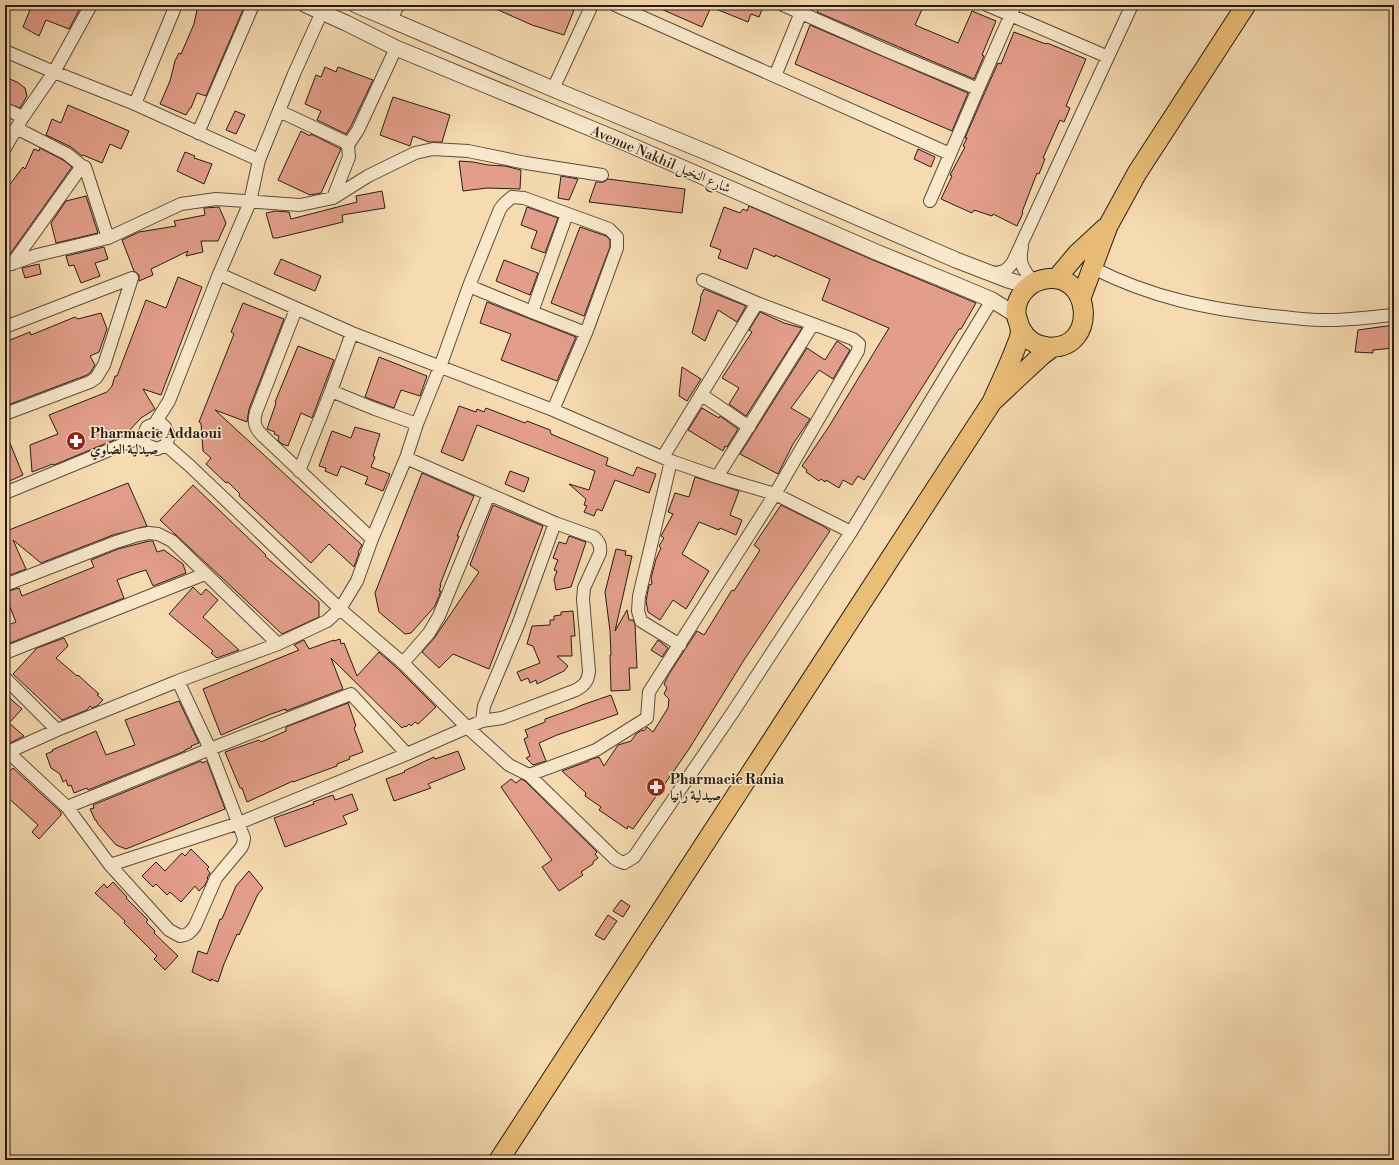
<svg xmlns="http://www.w3.org/2000/svg" width="1399" height="1165" viewBox="0 0 1399 1165" font-family="'Libre Bodoni',Amiri,serif">
<style>
.building{fill:#e39e8b;stroke:#281c14}
.lines{fill:none;stroke-linecap:round;stroke-linejoin:round}
.minor-casing{stroke:#5c4c3b;stroke-width:14}
.tertiary-casing{stroke:#5c4c3b;stroke-width:17}
.primary-casing{stroke:#281c14;stroke-width:21}
.minor{stroke:#f9e8cc;stroke-width:12}
.tertiary{stroke:#f9e8cc;stroke-width:15}
.primary{stroke:#ebbe78;stroke-width:19}
.labels{text-anchor:middle;stroke-width:3;stroke-linejoin:round;paint-order:stroke}
.street-label{font-size:14px;fill:#281c14;stroke:#f9e8cc}
.poi-label{font-size:14px;font-weight:bold;fill:#281c14;stroke:#f9e8cc;text-anchor:start}
</style>
<rect width="100%" height="100%" fill="#f6dbb0"/>
<filter id="stains"><feTurbulence type="fractalNoise" baseFrequency=".005" numOctaves="4"/><feColorMatrix values="0 0 0 0 .2 0 0 0 0 .09 0 0 0 0 .02 0 0 0 .5 -.17"/></filter>
<radialGradient id="worn" r=".72"><stop offset=".6" stop-color="#630" stop-opacity="0"/><stop offset="1" stop-color="#630" stop-opacity=".3"/></radialGradient>
<!-- building -->
<path class="building" d="M32 5H82L69 29 46 20 39 36 23 27Z
M198 5H245L206 96 197 93 191 108H190L186 115 160 104 170 81 175 61 179 53 181 54 194 24Z
M487 5H576L564 35 532 25Z
M652 5H764L759 17 751 14 748 22 711 7 702 27Z
M820 5H924L915 25 958 43 972 11 996 21 982 55 984 56 974 79 817 12Z
M810 25 968 93 952 131 795 64Z
M1014 32 1046 44 1047 43 1086 59 1066 106 1070 108 1064 122 1060 120 1043 158 1045 159 1039 174 1037 173 1022 212 1023 213 1017 226 993 214 992 216 974 210 972 213 941 199 952 176 950 175 965 147 963 146 967 138H965L985 92 998 63 1001 64Z
M325 67 336 72 338 67 373 80 351 126 346 134 317 120 321 111 305 104 316 75 321 77Z
M5 77 17 82 25 88 27 96 20 108 5 102Z
M393 97 450 115 442 142H429L413 136 410 146 380 135Z
M68 105 129 131 121 149 110 144 102 163 83 155 82 156 71 147 46 135 52 119 61 123Z
M235 111 245 115 236 134 226 130Z
M301 131 310 136 311 134 341 149 321 193 310 195 278 180Z
M40 148 63 160 72 167 8 257 5 258V191L23 167 25 169 34 149 39 151Z
M918 149 935 157 931 167 914 159Z
M185 152 195 156 194 158 212 164 204 184 177 171Z
M459 161 473 162 488 165 505 166 521 170 520 189 487 188 463 191Z
M561 176 578 179 569 200 558 198Z
M608 179 685 189 682 213 589 202 596 182H604Z
M382 191 385 208 342 215 343 222 277 238H273L266 213 275 211 289 212 291 219 357 202 356 196Z
M86 196 98 233 56 243 51 223 66 201Z
M749 206 873 260 976 303 961 329H959L864 480 858 476 852 485 843 480 839 488 826 480 825 482 821 479 819 481 806 472 807 470 802 466 828 428 889 328 822 300 830 279 775 255V257L754 248 747 269 718 258 721 250 710 246 724 207 740 213 743 209 747 211Z
M219 207 226 223 218 241H201L203 252 186 256 188 251 151 269 153 275 139 281V275L134 271 122 240 139 232 176 226 174 221 205 215 204 208Z
M527 207 558 218 545 253 531 248 537 231 521 225Z
M580 227 606 236 610 240V247L584 316 551 303Z
M104 247 108 259 95 263 100 276 81 283 74 265 69 266 66 256Z
M281 259 321 276 315 291 274 274Z
M504 260 538 273 530 295 496 281Z
M39 264 41 274 25 278 22 268Z
M178 277 202 287 161 395 143 389 155 409 141 418 126 434V435L54 465 53 464 32 472 30 445 58 434 49 415 107 392 112 386 115 376H117L146 300 166 308Z
M704 289 746 306 737 322 718 310 705 341 692 333 701 299 700 298Z
M487 302 576 337 557 381 501 360 511 334 480 323Z
M243 303 284 319 249 409 247 422 215 410 362 545 358 552 359 553 354 567 329 544 311 563 239 496 240 494 228 482 226 483 206 464 211 458 203 451 201 423 199 422 234 334 231 332Z
M760 312 784 323 802 328 746 416 729 404 739 388 722 378 752 332 749 330Z
M101 313 107 329 99 352 90 356 95 365 90 373 87 375 5 406V342L30 332 31 335 75 317 78 319Z
M1394 325V348L1373 350V353L1355 352 1358 330Z
M837 341 850 350 833 379 819 370 791 408 810 419 793 444 778 474 740 454 807 348 825 360Z
M298 346 334 360 312 418 301 413 288 446 282 444 278 440 279 436 274 434 275 432 267 429 276 403 275 402Z
M379 357 427 376 420 396 401 390 394 408 365 397Z
M682 367 701 379 687 401 679 396Z
M459 406 476 412 477 409 484 412 486 408 525 423 527 421 550 430 551 434 608 458 606 465 633 476 637 467 656 474 649 493 615 480 602 511 597 509 594 516 584 512 587 506 584 505 586 499 569 484 589 490 595 471 477 425 463 461 441 452Z
M702 408 719 418 720 416 738 429 727 447 725 446 723 451 688 430Z
M355 427 380 434 373 456 375 457 371 467 390 474 383 491 365 484 368 477 341 466 337 476 325 471 326 468 319 466 332 431 351 438Z
M5 431 23 475 5 483Z
M510 471 529 478 524 492 505 484Z
M422 473 474 496 457 536H459L440 585H441L439 591H441L435 606 411 633 405 634 379 612 375 593Z
M695 477 739 491 730 515 742 520 736 535 720 528 719 530 699 522 682 554 709 571 686 609 673 600 660 620 648 612 646 601 649 585 652 584 651 578 656 559 661 548 659 546 664 538 661 536 673 514 668 512 675 493 689 497Z
M128 483 147 526 113 535 41 563 13 540 26 569 5 577V522L9 530Z
M193 485 266 555 265 556 319 602V617L282 634 160 520Z
M493 505 543 526 489 669 453 654 439 668 422 652 435 637 479 572 470 565Z
M781 505 823 526 830 531 744 660 689 749 662 788 633 829 628 826 627 829 599 810 601 807 585 796 586 793 562 771 586 762H588L589 760 599 757 604 766 618 745 631 741 636 734 642 730 644 731 647 727 653 732 668 708 669 699 664 694 667 688 664 684 669 674 697 631 704 635 732 590 734 591 760 550 754 545Z
M569 536 586 542 571 587 556 590 554 579 557 571 554 570 558 560 553 558 559 542 566 544Z
M149 541H153L157 552 164 550 183 564 186 573 153 586 146 570 136 573 117 580 124 598 5 645V626L16 622 5 595V592L19 588 22 596 94 567 91 560 118 549Z
M616 549 626 551 625 555 632 556 615 631 627 610 629 620H633L635 624 637 668H629L630 690 611 691 610 655H611L610 631 605 592Z
M193 587 201 595 206 589 218 600 203 617 239 650 217 658 211 653 213 651 169 614Z
M573 611 575 636H571L572 656H557L568 666 564 671 537 684 536 680 530 683 528 678 521 681 517 672 540 663 533 646 527 644 532 626 550 625V620H554V616L561 615V612Z
M64 638 68 646 56 658 77 676 78 675 90 686 99 694 97 695 103 700 97 706 92 708 90 706 87 710 62 720 13 674 37 648Z
M340 639 341 644 344 643 357 676 379 652 398 669 436 707 418 724 415 722 411 726 409 724 406 727 405 726 402 728 331 658 343 689 286 711V709L271 714 221 735 203 689 299 650 294 645 304 640 309 649 334 640V641Z
M658 640 668 648 662 657 651 650Z
M5 694 22 709 9 723 24 736 8 744H5Z
M611 695 618 714 557 735 539 743 546 761 533 765 526 758 530 756 524 739 528 737 525 730 545 722V719L573 709 582 705Z
M179 701 199 743 191 746 192 747 185 750V751L88 790 87 788 74 793 71 785 68 786 66 780 63 782 60 774 51 768 46 754 53 751 52 750 96 731 106 755 135 745 125 720Z
M348 703 356 726 354 728 363 752 349 757 350 759 337 764V766L293 782V781L247 802 242 788H240L225 752 259 740 261 742 286 731V727Z
M458 751 465 769 428 784 431 788 394 801 386 779 405 772 404 771 434 757 435 759Z
M201 761 202 763 207 761 225 809 126 849 116 845 98 824 96 820H95L90 809 94 808 93 805Z
M13 768 61 812V815L39 839 32 832 38 825 5 795V776Z
M511 779 516 783 521 779 525 781 597 852 595 854 598 858 593 862V864L581 872 583 875 559 891 542 867 552 860 501 787Z
M352 794 358 810 343 816 347 824 285 847 274 818 314 804 313 802 333 795 335 800Z
M191 849 209 867 207 869 210 873 207 878 208 879 205 885 199 891 195 886 181 902 170 892 167 895 156 884 153 887 142 876 156 862 165 871 182 853 185 856Z
M249 871 263 888 258 894 239 935 237 934 224 964 218 982 211 979V981L192 972 198 951 207 954 220 919H222L236 886Z
M113 882 127 897 126 898 148 920 146 922 155 931 154 933 178 956 165 970 154 959 157 956 124 923 125 921 95 893 104 884 107 888Z
M621 900 630 906 623 917 613 911Z
M608 915 617 921 604 940 595 935Z"/>
<g class="lines">
<defs>
<path id="minor" d="M615 5 950 154
M783 5 885 50 978 89
M987 5 1108 57
M391 20 398 5
M5 51 54 72 135 104 259 160
M775 76 804 5
M553 89 592 5
M135 104 176 5
M5 109 23 117
M279 111 343 141 348 145 349 157 333 198
M198 133 253 5
M348 145 358 130 396 48
M5 148 23 117 54 72 91 5
M82 166 85 167 108 238
M930 201 978 89 1015 5
M1022 247C1018 264 1024 270 1034 283
M12 264 82 166 67 154 16 128
M5 266 37 255 108 238 181 204 216 199 300 205 333 198 368 176 415 153 433 149 468 151 526 163 602 175
M1093 268C1152 298 1208 309 1273 316 1289 317 1305 320 1321 320 1345 321 1370 317 1394 315
M990 273C1002 273 1006 272 1013 262L1132 5
M219 274 352 333 553 410 671 461 717 477 775 494 851 532
M469 286 532 312 586 333
M296 309 256 412C253 423 255 429 264 437L372 539
M532 312 567 214
M5 327 132 278
M352 333 331 391 375 409 417 424
M702 395 749 427
M5 414 90 382 96 378 104 365 132 278
M157 420 169 401 219 274 250 202 259 160 294 74 325 5
M157 420 165 427 169 436 166 445 157 449 147 445 141 437 143 436 147 427 156 423Z
M166 445 190 466 340 609 403 663 467 727 509 765 529 775 614 858 619 861 624 863 634 857 733 712 851 532 992 300
M663 457 757 303
M671 461 639 596 638 611 641 621 680 645
M299 471 331 391
M717 477 813 324
M5 493 141 437
M5 585 116 542 138 535 149 533 158 534 172 541 278 644
M5 653 205 574
M403 663 429 633 439 616 489 494
M5 678 57 730
M482 721 484 706 518 625 555 523
M5 751 8 752 57 730 178 681 278 644 327 621 340 609 357 581 372 539 406 458 417 424 440 367 469 286 500 209 504 204 512 197 524 198 609 229 617 237V248L586 333 553 410
M5 754 8 752 67 807 110 865 169 930 180 936C188 935 191 932 195 926L216 878 241 848 243 844 244 838 210 749 178 681
M529 775 596 750 647 718 649 692 775 494 858 351 859 344 853 339 757 303 703 280
M67 807 210 749 351 694 407 754
M110 865 239 823 407 754 482 721 502 718 576 690C585 685 588 681 589 671L583 599 584 588 600 553C601 546 599 541 594 537L555 523 406 458"/>
<path id="tertiary" d="M306 5 346 23 396 48 614 138 876 252 947 281 992 300 1016 315
M356 5 553 89 711 154 956 260 1008 280 1029 286"/>
<path id="primary" d="M1056 279 1077 254 1105 228
M1081 298 1108 226 1137 173 1246 5
M994 400 1041 356 1053 347
M499 1160 992 402C1000 383 1010 364 1017 344 1019 340 1021 333 1020 329 1020 324 1017 320 1016 314 1015 299 1026 284 1041 280 1092 266 1100 351 1048 347 1036 346 1026 339 1021 329"/>
</defs>
<!-- minor casing -->
<use href="#minor" class="minor-casing"/>
<!-- tertiary casing -->
<use href="#tertiary" class="tertiary-casing"/>
<!-- primary casing -->
<use href="#primary" class="primary-casing"/>
<!-- minor -->
<use href="#minor" class="minor"/>
<!-- tertiary -->
<use href="#tertiary" class="tertiary"/>
<!-- primary -->
<use href="#primary" class="primary"/>
</g>
<!-- icons -->
<defs>
<symbol id="pharmacy-disc" viewBox="-11 -11 22 22"><circle r="9.5" fill="#8f2418" stroke="#f9e8cc"/><path d="M-2-6h4v4h4v4h-4v4h-4v-4h-4v-4h4Z" fill="#fff"/></symbol>
</defs>
<g fill-rule="evenodd">
<use href="#pharmacy-disc" x="65" y="430" width="22" height="22"/>
<use href="#pharmacy-disc" x="645" y="776" width="22" height="22"/>
</g>
<g class="labels">
<!-- street labels -->
<g class="street-label">
<text transform="translate(661 159) rotate(23)" y="5">Avenue Nakhil شارع النخيل</text>
</g>
<!-- poi labels -->
<g class="poi-label">
<text x="90" y="438">Pharmacie Addaoui<tspan x="90" dy="16">صيدلية الضاوي</tspan></text>
<text x="670" y="784">Pharmacie Rania<tspan x="670" dy="16">صيدلية رانيا</tspan></text>
</g>
</g>
<!-- margin -->
<rect width="1399" height="1165" fill="none" stroke="#f6dbb0" stroke-width="20"/>
<rect x="6" y="6" width="1387" height="1153" fill="none" stroke="#281c14" stroke-width="2"/>
<rect x="10" y="10" width="1379" height="1145" fill="none" stroke="#281c14"/>
<rect width="100%" height="100%" filter="url(#stains)"/>
<rect width="100%" height="100%" fill="url(#worn)"/>
</svg>
